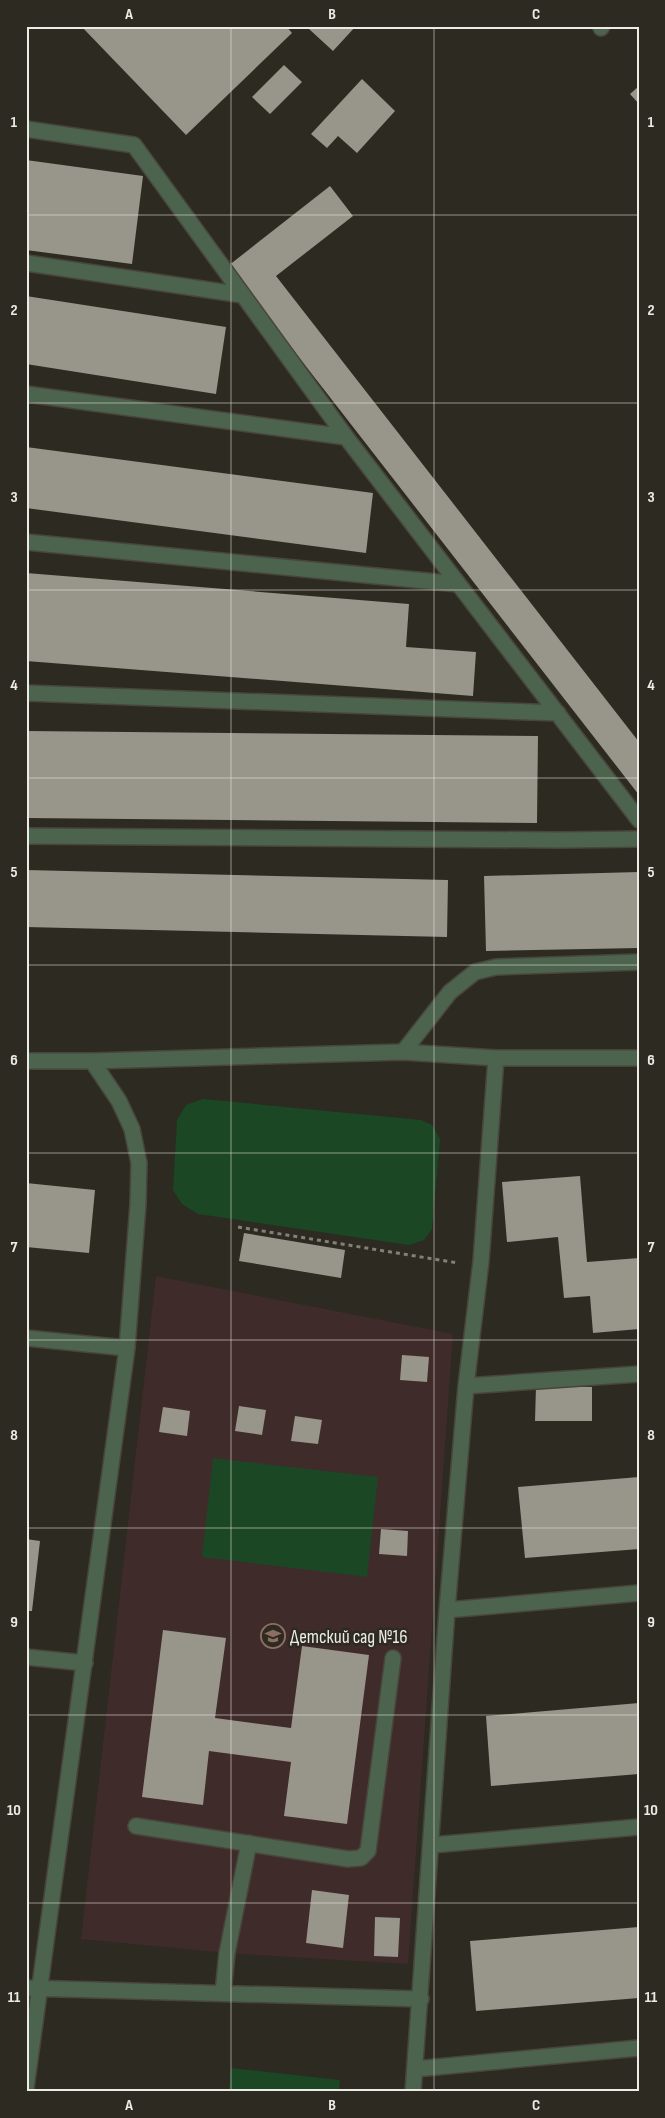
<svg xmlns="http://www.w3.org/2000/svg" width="665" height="2118" viewBox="0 0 665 2118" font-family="'Sofia Sans Condensed',sans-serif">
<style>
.education{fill:#402b2b}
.green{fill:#1b4725}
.building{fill:#98958a}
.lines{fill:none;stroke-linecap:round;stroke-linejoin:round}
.lane-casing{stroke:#48453c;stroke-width:18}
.street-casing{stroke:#48453c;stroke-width:18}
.path{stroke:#838079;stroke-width:3;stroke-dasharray:4 4;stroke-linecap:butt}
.lane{stroke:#4c634d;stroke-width:15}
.street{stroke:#4c634d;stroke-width:15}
.grid{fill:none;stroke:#edebe5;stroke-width:1;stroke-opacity:0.55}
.labels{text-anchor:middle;stroke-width:5;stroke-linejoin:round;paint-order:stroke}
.poi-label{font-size:19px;fill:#edebe5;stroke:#2d2a21;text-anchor:start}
.neatline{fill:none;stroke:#edebe5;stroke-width:2}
.grid-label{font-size:16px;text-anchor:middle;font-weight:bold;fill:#edebe5}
</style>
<rect width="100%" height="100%" fill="#2d2a21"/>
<!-- education -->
<path class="education" d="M156 1276 453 1334 408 1964 227 1953 81 1939Z"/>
<!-- green -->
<path class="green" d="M203 1099 421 1120 432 1125 440 1139 432 1229 424 1240 409 1245 198 1214 182 1204 173 1190 177 1120 186 1105Z
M213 1458 378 1477 367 1577 202 1557Z
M231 2068 340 2080 339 2092H229Z"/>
<!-- building -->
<path class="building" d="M81 26H286L292 33 186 135Z
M311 26H356L333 51 309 29Z
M284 65 302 82 270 114 252 97Z
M362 79 395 111 357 153 338 136 327 148 311 134Z
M639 86V104L630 94Z
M26 160 143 176 132 264 26 250Z
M330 186 353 216 276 276 639 742V795L228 266Z
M26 296 226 327 216 394 26 364Z
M26 447 373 493 366 553 26 508Z
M26 573 409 604 406 647 476 652 473 696 26 661Z
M26 731 538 736 537 823 26 818Z
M26 870 448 880 447 937 26 927Z
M639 872V948L486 951 484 876Z
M580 1176 587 1262 639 1258V1329L593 1333 590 1296 564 1298 558 1237 507 1242 502 1182Z
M26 1183 95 1190 89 1253 26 1247Z
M244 1233 345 1250 341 1278 239 1261Z
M402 1355 429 1357 427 1382 400 1380Z
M536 1386 592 1387V1421H535Z
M239 1406 266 1410 262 1435 235 1431Z
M163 1407 190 1411 187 1436 159 1432Z
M295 1416 322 1420 318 1444 291 1441Z
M639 1477V1549L525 1558 518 1487Z
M381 1529 408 1531 407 1556 379 1554Z
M26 1539 40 1541 32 1611H26Z
M163 1630 226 1638 215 1718 291 1728 302 1646 369 1655 347 1824 284 1816 291 1762 209 1751 203 1805 142 1797Z
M639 1703V1774L491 1786 486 1716Z
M312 1890 349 1895 343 1948 306 1943Z
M375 1917 400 1918 398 1957 374 1956Z
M639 1927V1998L476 2011 470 1941Z"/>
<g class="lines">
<defs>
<path id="lane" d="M601 28 602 26
M26 129 134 145 346 437 639 820
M26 263 243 295
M26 394 346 437
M26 542 458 584
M26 693 558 713
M26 836 559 840 639 839
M403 1052 450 992 475 972 496 967 639 962
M26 1338 127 1348
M466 1386 639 1374
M447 1610 639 1593
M26 1657 85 1663
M136 1826 348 1859 361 1858 368 1851 393 1658
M432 1845 639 1827
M26 1988 421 1999
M223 1993 227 1953 249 1843
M415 2069 639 2048
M26 2088 127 1348 138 1204 139 1163 132 1129 119 1101 92 1061
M413 2092 447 1610 466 1386 481 1261 496 1058"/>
<path id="street" d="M26 1061H92L403 1052 496 1058H639"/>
</defs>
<!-- lane casing -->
<use href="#lane" class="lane-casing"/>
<!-- street casing -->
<use href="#street" class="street-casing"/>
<!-- path -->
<path class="path" d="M238 1227 458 1263"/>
<!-- lane -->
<use href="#lane" class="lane"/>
<!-- street -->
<use href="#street" class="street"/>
</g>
<!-- grid -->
<path class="grid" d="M231 26V2092M434 26V2092M26 215H639M26 403H639M26 590H639M26 778H639M26 965H639M26 1153H639M26 1340H639M26 1528H639M26 1715H639M26 1903H639"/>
<!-- icons -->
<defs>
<symbol id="school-ring" viewBox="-11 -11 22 22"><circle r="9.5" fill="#2d2a21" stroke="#8d6e63" stroke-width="1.5"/><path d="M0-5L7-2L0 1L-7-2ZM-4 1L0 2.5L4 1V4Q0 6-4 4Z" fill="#8d6e63"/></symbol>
</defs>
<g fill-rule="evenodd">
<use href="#school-ring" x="259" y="1622" width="28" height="28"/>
</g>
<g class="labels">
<!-- poi labels -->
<g class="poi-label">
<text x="290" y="1643">Детский сад №16</text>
</g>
</g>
<!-- border -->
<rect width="665" height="2118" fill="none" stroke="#2d2a21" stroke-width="55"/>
<rect x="28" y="28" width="610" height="2062" class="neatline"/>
<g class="grid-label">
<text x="129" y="19">A</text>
<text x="332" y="19">B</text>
<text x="536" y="19">C</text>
<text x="14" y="127">1</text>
<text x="651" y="127">1</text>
<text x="14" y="315">2</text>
<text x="651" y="315">2</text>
<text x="14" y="502">3</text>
<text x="651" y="502">3</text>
<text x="14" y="690">4</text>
<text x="651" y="690">4</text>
<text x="14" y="877">5</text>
<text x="651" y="877">5</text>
<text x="14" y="1065">6</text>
<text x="651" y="1065">6</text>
<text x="14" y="1252">7</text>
<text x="651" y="1252">7</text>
<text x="14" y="1440">8</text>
<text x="651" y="1440">8</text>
<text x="14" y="1627">9</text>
<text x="651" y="1627">9</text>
<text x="14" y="1815">10</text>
<text x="651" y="1815">10</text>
<text x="14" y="2002">11</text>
<text x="651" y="2002">11</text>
<text x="129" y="2110">A</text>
<text x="332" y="2110">B</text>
<text x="536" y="2110">C</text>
</g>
</svg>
